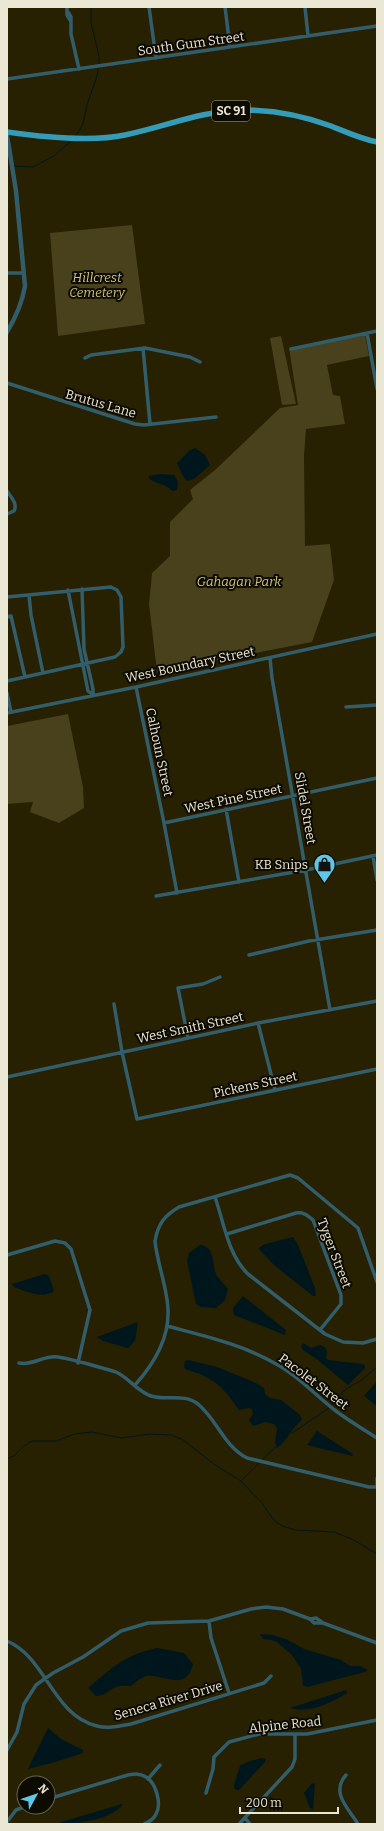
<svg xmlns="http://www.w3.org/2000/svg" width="384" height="1831" viewBox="0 0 384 1831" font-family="Bitter,serif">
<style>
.green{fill:#48411c}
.water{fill:#00161d}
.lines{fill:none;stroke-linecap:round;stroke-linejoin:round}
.stream{stroke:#00161d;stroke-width:1}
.minor{stroke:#325e6c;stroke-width:3.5}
.tertiary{stroke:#325e6c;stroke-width:4.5}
.primary{stroke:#349cb8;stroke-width:5.5}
.labels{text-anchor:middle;stroke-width:4;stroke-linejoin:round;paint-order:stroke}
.shield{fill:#0d0a01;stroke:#a8a595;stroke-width:1}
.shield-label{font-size:12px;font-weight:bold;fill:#ebe7d5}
.street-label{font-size:13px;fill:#ebe7d5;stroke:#0d0a01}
.park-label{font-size:13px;font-style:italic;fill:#d0c27e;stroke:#0d0a01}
.poi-label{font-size:13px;fill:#ebe7d5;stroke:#0d0a01;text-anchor:end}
</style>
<rect width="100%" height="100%" fill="#272001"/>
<!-- green -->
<path class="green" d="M132 225 145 324 58 336 50 233Z
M365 335 369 356 327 365 333 395 340 396 345 424 306 429 304 456 305 546 330 544 334 580 312 642 157 672 149 604 152 573 170 556V522L193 499 190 490 215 470 280 408 298 405 289 348Z
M281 336 296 404 282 405 270 338Z
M68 714 83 787 84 808 59 823 30 812 33 802 7 804V726Z"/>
<!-- water -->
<path class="water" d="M195 448 205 455 210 465 194 479 187 481 184 478 177 463 189 451Z
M161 474 174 475 178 482 177 490 172 491C166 483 154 484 149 478V476Z
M293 1237 298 1245 315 1288 316 1296H313L274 1265 259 1249 260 1247 265 1244Z
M200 1245C215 1246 212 1264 216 1274 218 1279 225 1284 228 1289L225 1300 216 1308 201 1307 196 1304 187 1261 189 1253Z
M45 1274 49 1276 54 1291C43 1299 27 1292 14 1287L12 1284Z
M243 1296 286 1330 285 1335 234 1315 233 1308Z
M138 1322 135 1341 128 1348 103 1341 97 1337Z
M303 1343 311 1348 320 1345 325 1347 327 1351 326 1358 328 1360 362 1364 365 1366V1368L348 1385 318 1360 303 1350 301 1347Z
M188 1360 217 1367 256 1383 264 1388 265 1394 270 1398 281 1400 300 1415 302 1420C291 1428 289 1439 277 1448L275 1442 277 1428 274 1424 265 1422 253 1426 249 1420 253 1414 252 1409 249 1408 239 1410C229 1396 222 1385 206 1377 200 1373 192 1372 185 1369L184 1367 185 1361Z
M377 1381V1406L364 1396Z
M317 1431 353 1454 352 1456 307 1445Z
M261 1634 273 1635 288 1640 304 1649 341 1660 350 1666H360L368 1670 365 1672 307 1687 303 1685 301 1669 292 1655 277 1642 272 1640 263 1639 260 1635Z
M157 1648 184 1653 193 1664C186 1693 164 1674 147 1676 141 1677 136 1682 131 1686 126 1686 119 1685 114 1688 106 1692 107 1695 96 1696L88 1688C112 1668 124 1655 157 1648Z
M346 1690 347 1693C331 1703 309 1714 290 1708Z
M48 1728 61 1739 83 1750V1753L55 1762 28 1769Z
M262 1758 266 1759 265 1762 239 1790H236L234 1788V1785L240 1766 247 1762Z
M312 1783 315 1784 313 1809 310 1808 304 1793Z
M122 1804H123C111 1821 73 1824 55 1824Z"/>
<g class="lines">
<!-- stream -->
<path class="stream" d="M91 7V23L99 56V63
M75 136C87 123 83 116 88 102 91 91 97 81 98 69
M14 166 33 167 54 156 72 140
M331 1405 346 1389 360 1381 377 1367
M292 1433 329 1408
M7 1459 15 1455 24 1446 32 1441H57L74 1434 92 1432 121 1438 150 1434 171 1435 182 1439 215 1465 241 1481 261 1502 273 1519 279 1524 285 1527 296 1530 334 1532 354 1540 377 1554
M261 1461 276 1447
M242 1480 259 1463"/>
<!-- minor -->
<path class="minor" d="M67 7V15L70 20
M149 7 156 58
M225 7 230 47
M305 7 308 36
M68 12 71 17V34L79 69
M7 79 377 26
M7 273H24
M367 333 377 389
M143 348 150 424
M291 349 377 331
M85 358 91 355 145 348 190 357 200 362
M7 383 135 424 144 425 216 417
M7 491C11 497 18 504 14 511L7 514
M82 589 84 649 93 689V695
M68 590 88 691 93 695
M29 595 31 615 43 673
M7 597 111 587 117 590 121 597 123 647 121 652 115 657 7 681
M7 617 11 616 25 677
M270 658 272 678 330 1010
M136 687 164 823 177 893
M7 693 11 712
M346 707 377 705
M7 713 136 687 377 634
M226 809 239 882
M164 823 377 778
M373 856 377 880
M156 896 306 870 377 855
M249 955 309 941 377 930
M114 1004 122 1052 137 1119 377 1069
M258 1023 275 1090
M188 1038 178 988 203 984 220 977
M7 1077 258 1023 377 1001
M215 1197C224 1223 228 1255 248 1274L325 1334 343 1342 363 1343 377 1339
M227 1234 296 1213C304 1212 307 1215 313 1220L341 1295V1304L320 1330
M7 1255 55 1241 65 1243 71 1249 90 1310 78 1363
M167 1326C204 1336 242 1344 276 1364 299 1376 316 1396 336 1411 349 1421 363 1429 377 1438
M19 1363C32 1366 44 1355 58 1357 77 1360 98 1367 116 1372 129 1378 137 1391 151 1396 167 1401 184 1393 198 1404 218 1421 223 1445 247 1458L369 1487H377
M135 1385C153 1365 169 1339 168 1311 168 1290 157 1263 155 1241 158 1224 164 1216 179 1207L290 1175 298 1178 358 1228 377 1282
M377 1487V1478
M310 1619 314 1623H323
M209 1621 211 1638 229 1693
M7 1641C47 1658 52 1715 97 1726 108 1729 120 1726 131 1724L264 1683 271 1676
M7 1750 17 1732 24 1704 36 1685 53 1673 83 1657 121 1631 148 1623 209 1621 251 1609 266 1607 283 1609 310 1619 316 1618 323 1623 377 1643
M346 1775C330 1793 349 1809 358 1824
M148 1779 160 1765
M206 1793 213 1769 214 1757 229 1742 259 1734H307L377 1720
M48 1799 128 1775C135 1774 140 1773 146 1777 156 1783 162 1804 156 1814 154 1819 149 1822 144 1824
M245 1818 250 1824
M7 1822 16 1810 24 1807
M239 1824 292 1767 295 1759V1735"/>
<!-- tertiary -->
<path class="tertiary" d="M7 135 16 191 25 286C22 304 16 317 7 332"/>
<!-- primary -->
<path class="primary" d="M7 132C42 137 91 142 125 135 168 126 200 111 244 110 273 110 304 116 331 126 346 132 361 139 377 142"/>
</g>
<!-- icons -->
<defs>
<symbol id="shop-pin" viewBox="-11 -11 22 30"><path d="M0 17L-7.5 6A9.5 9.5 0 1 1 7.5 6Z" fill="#5cc7e7" stroke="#0d0a01"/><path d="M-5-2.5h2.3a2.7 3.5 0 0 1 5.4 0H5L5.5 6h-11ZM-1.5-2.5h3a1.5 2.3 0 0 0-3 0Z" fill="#111"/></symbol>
</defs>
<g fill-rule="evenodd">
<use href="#shop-pin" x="312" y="852" width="25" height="34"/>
</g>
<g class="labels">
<!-- shield labels -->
<rect class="shield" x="212" y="101" width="38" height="20" rx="3"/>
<g class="shield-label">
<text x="231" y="115">SC 91</text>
</g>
<!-- street labels -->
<g class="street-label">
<text transform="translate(191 43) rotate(-8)" y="5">South Gum Street</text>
<text transform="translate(101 403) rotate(16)" y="5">Brutus Lane</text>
<text transform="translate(190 664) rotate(-12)" y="5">West Boundary Street</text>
<text transform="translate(160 752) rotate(78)" y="5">Calhoun Street</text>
<text transform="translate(233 798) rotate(-12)" y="5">West Pine Street</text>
<text transform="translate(306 808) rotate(80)" y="5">Slidel Street</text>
<text transform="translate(190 1027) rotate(-12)" y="5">West Smith Street</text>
<text transform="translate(255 1084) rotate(-12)" y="5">Pickens Street</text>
<text transform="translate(335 1253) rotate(69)" y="5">Tyger Street</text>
<text transform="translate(314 1381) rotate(37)" y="5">Pacolet Street</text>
<text transform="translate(168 1700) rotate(-16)" y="5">Seneca River Drive</text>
<text transform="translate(285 1724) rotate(-6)" y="5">Alpine Road</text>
</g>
<!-- park labels -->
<g class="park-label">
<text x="97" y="282">Hillcrest<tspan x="97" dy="15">Cemetery</tspan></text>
<text x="239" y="586">Gahagan Park</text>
</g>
<!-- poi labels -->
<g class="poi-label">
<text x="308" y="869">KB Snips</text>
</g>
</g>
<!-- border -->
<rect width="384" height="1831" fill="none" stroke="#ebe7d5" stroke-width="16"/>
<!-- north arrow -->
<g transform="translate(36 1795) rotate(50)"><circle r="19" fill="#0d0a01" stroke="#666256"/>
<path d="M0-3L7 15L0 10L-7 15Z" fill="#5cc7e7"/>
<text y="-6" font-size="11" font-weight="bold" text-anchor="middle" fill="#ebe7d5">N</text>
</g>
<!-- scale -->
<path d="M240 1807v6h98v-6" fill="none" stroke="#ebe7d5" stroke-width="2"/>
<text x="246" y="1807" font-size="12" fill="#ebe7d5" stroke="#0d0a01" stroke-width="3" paint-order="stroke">200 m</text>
</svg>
